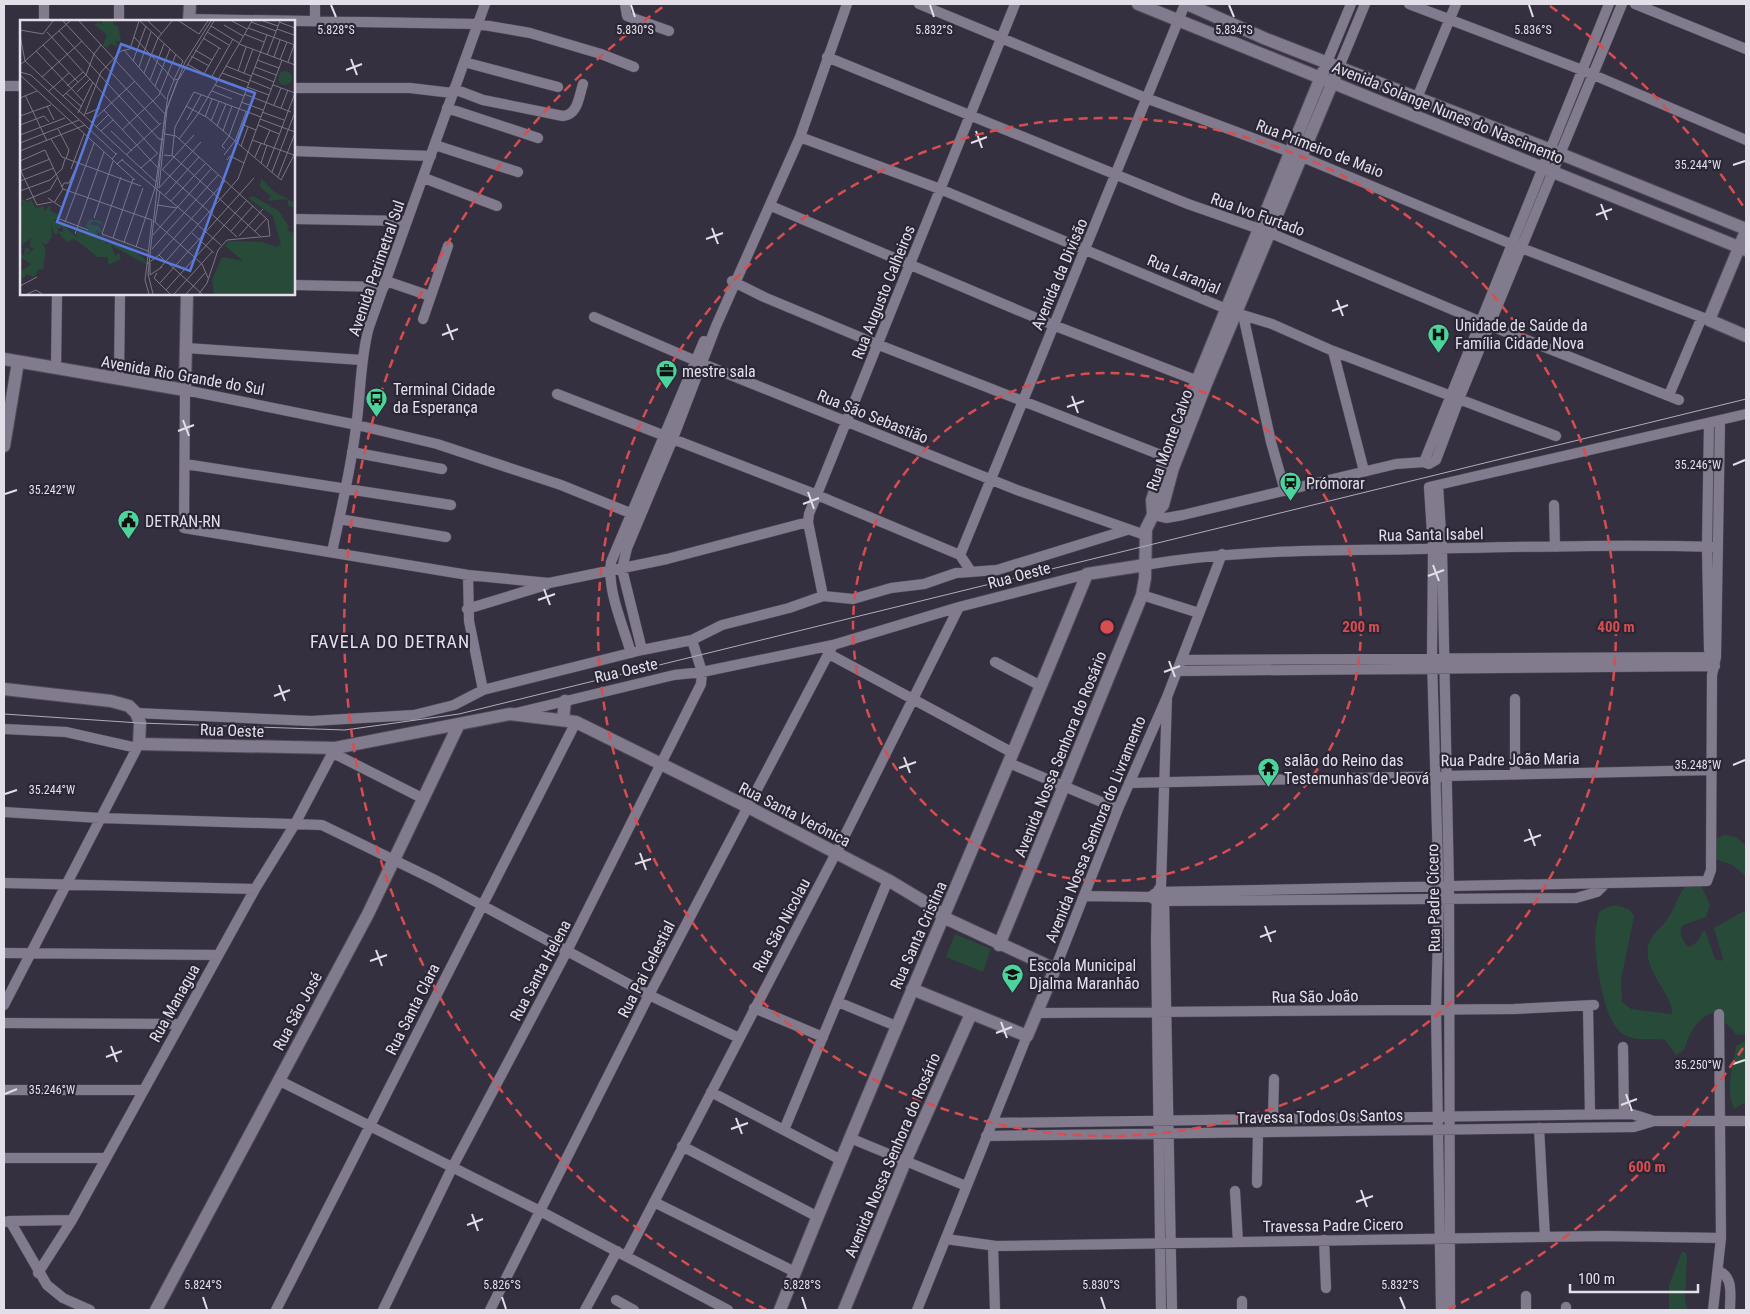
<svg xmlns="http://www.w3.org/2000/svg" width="1750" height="1314" viewBox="0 0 1750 1314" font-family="'Roboto Condensed',sans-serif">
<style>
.green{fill:#274a39}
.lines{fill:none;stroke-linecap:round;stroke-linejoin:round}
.minor-casing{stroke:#504c59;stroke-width:11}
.tertiary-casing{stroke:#504c59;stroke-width:14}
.secondary-casing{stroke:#504c59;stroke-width:14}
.minor{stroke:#817b8d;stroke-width:10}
.tertiary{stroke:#817b8d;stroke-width:12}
.secondary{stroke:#817b8d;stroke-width:12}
.tram{stroke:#b0adb8;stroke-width:1}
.ticks{fill:none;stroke:#e2dfe9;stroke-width:2}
.ring{fill:none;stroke:#d84d4f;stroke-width:2.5;stroke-dasharray:9 6}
.labels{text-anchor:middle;stroke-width:4.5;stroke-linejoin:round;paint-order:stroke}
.street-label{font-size:16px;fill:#e2dfe9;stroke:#2b2635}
.poi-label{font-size:16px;fill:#e2dfe9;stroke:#2b2635;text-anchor:start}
.neighbourhood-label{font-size:18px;letter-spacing:1px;fill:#e2dfe9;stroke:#2b2635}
.inset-road{fill:none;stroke:#7a7683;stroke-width:1}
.view{fill:#587add;fill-opacity:0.15;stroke:#587add;stroke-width:2.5}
.inset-edge{fill:none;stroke:#e2dfe9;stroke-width:2.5}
.ticks-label{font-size:12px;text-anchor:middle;fill:#e2dfe9;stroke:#2b2635;stroke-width:4.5;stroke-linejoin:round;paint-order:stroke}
.centre{fill:#d84d4f;stroke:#2b2635;stroke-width:2.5}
.ring-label{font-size:15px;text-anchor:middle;font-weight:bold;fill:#d84d4f;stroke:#2b2635;stroke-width:4.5;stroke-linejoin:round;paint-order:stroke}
</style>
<rect width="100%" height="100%" fill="#35303f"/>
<!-- green -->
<path class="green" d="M1725 835 1736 837 1746 846V876L1732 865 1715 859 1716 838Z
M1692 880 1701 885 1710 905 1706 917 1683 925C1677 932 1683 939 1687 946L1690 947 1699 940 1702 932 1705 930 1715 959 1721 961 1723 959 1714 928 1746 910V1034L1737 1035 1715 1012C1698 1016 1689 1034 1684 1050L1676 1055 1665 1040C1652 1038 1634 1042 1623 1034 1603 1022 1596 961 1595 939 1595 930 1597 921 1599 912 1609 904 1618 904 1630 910L1634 916 1621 980 1622 1002 1631 1009 1672 1014C1674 994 1636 964 1651 939 1655 931 1663 926 1668 918 1678 904 1677 892 1692 880Z
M955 934 991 949 983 972 946 957Z
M1743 1042 1746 1043V1102L1734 1109C1725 1089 1733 1066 1736 1046Z
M1682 1251 1686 1253 1687 1259 1685 1298 1687 1310H1669V1285Z"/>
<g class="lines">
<defs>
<path id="minor" d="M625 4 627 16 669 31
M919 4 1146 98 1290 152 1511 244 1709 320
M1409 4 1582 70 1746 140
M1635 4 1746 49
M189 19 478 24 530 33 601 54 634 67
M315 20V4
M44 21V4
M119 21V4
M827 57 1188 204 1268 232 1491 326 1679 400
M464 62 558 87
M1327 62 1351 4
M1339 67 1365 4
M4 86H21
M294 88H410L452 93
M454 89 483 100 563 116C578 115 579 96 583 84
M1417 98 1456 4
M447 108 538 138
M800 137 940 189 1236 313 1272 324 1333 351 1556 436
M435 145 518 172
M294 151 431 156
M424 178 497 206
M771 206 1053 325 1203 383
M294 219 407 221
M386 281 430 296
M732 281 764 297 879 345 1166 457
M294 285 384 287
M1243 315 1271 442 1285 491
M594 317 703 364 1017 490 1145 535
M423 319 448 246
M186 348 362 360
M1333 351 1364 471
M56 368 57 294
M119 379 120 294
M557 394 817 495 960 555 970 570
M1669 395 1702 317
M1709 424 1707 547 1709 650
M352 452 442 469
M1424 462 1609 4
M185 464 451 505
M1438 485 1442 548 1449 887 1450 1310
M1554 505 1555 547
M1153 515 1166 518 1183 515 1396 464 1424 462 1429 464 1436 460 1459 399 1622 4
M640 517 561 485 437 444 357 425 185 390 184 528 468 575 549 583 667 559 808 522
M339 519 446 537
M332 552C341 510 351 469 356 427 361 393 360 359 369 327L485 4
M960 555 1185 4
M1145 565C1236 549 1327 551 1420 549 1519 547 1619 544 1718 547
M468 575 469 621 483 690
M1142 595 1199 613
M823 596 808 522 809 514 1015 4
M467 609 546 585
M642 650 622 569 627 548 672 441 716 326 800 137 847 4
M631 653C623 625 607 591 611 562L704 341
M829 654 1013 753
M1181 660 1716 657
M995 662 1041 686
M1177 671 1715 666
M136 713 311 721 414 715 454 705 483 690 642 650 692 640 722 625 789 608 823 596 853 599 891 588 924 584 956 573 997 570 1127 530
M516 713 674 675 702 672 833 645 959 607 1087 574
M4 729 66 732 137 748
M333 753 424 799
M1009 763 1118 809
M1515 773V699
M1129 783 1712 770
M4 812 100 818 322 825 435 880 649 995 739 1038
M4 883 255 889
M1085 896 1150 897 1157 901 1576 898 1597 892 1605 884
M1164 896 1172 1310
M1150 897 1157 892 1707 881 1711 870 1712 675 1716 657 1720 421
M4 953 218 955
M1055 969 1118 809 1167 697 1222 554
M838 1002 896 1026
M4 1005 139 744
M1588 1006 1590 1114
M754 1008 823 1037
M1037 1013 1514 1009 1594 1005
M4 1023 179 1024
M1623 1047 1624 1114
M278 1080 540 1211 728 1310
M4 1090H144
M711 1092 841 1160
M1273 1119 1274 1079
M991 1123 1632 1114 1654 1121
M1539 1128 1545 1237
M784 1130 888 880
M986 1136 1634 1127 1654 1121H1746
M850 1138 966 1186
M682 1146 818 1217
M4 1158H106
M1257 1183 1258 1132
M1235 1191 1238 1242
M654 1202 795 1272
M10 1221 72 1220
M4 1222 10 1221 47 1285 63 1298 90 1310
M946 1239 996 1246 1604 1236 1721 1238
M1324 1240 1326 1288
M993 1246 995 1310
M626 1256 836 853 959 607
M1718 1271C1734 1276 1730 1296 1730 1310
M38 1273 72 1220 255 889 295 824 335 748
M1526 1296V1310
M616 1300 634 1310
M276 1310 576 722
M383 1310 452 1168 567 951 701 684 702 672 692 640
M490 1310 649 995 833 645
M585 1310 617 1251
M917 1310 1027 1036
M1161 1310 1156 941 1157 892 1161 886 1167 697
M1242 1310V1301
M1441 1310 1436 1009 1439 899 1432 659 1433 549 1429 487 1746 414
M1566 1310V1307
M1713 1310 1721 1238 1719 1014"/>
<path id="tertiary" d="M189 21 190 4
M4 359 185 390 187 294
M4 446 18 362
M4 689 111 701 129 706 136 713 140 723 139 744 335 748 510 714 576 722 748 807 888 880 933 907 945 918
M563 720 565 701
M156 1310 368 914 459 724"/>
<path id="secondary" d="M1138 4 1746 250
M1187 4 1266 39 1551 150 1746 229
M1746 231 1709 320 1746 336
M1153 515 1152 500 1166 457 1323 72
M999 945 1142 595 1145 578 1146 529 1153 515 1163 505 1173 468 1206 384 1339 67
M912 989 1027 1036 1055 969 945 918
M780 1310C878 1063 987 820 1087 574L1145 565
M844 1310 905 1162 971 1014"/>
</defs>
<!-- minor casing -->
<use href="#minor" class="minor-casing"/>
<!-- tertiary casing -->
<use href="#tertiary" class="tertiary-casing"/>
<!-- secondary casing -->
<use href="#secondary" class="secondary-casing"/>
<!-- minor -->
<use href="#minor" class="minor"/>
<!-- tertiary -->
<use href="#tertiary" class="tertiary"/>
<!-- secondary -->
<use href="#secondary" class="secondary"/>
<!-- tram -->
<path class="tram" d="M4 714 140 723 345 730 459 714 1746 399"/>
</g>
<!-- ticks -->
<path class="ticks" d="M331 5 336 17M631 5 635 17M930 5 934 17M1229 5 1234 17M1529 5 1533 17M351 59 357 75M346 70 362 64M976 131 982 148M971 143 987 137M1733 165 1745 161M1601 204 1607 220M1596 215 1612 209M712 228 718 244M706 239 723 233M1337 300 1343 316M1332 311 1348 305M447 324 453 340M442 335 458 329M1072 396 1078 413M1067 407 1084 401M183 420 189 436M178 431 194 425M1733 465 1745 460M808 492 814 509M5 494 17 490M803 504 819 498M1433 565 1439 581M1428 576 1444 570M544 589 550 605M538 600 555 594M1169 661 1175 677M1164 672 1180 666M279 685 285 701M274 696 290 690M904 757 910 773M1733 765 1745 760M899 768 916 762M5 794 17 790M1529 829 1535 846M1524 841 1541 835M640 853 646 870M635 864 651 859M1265 926 1271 942M1260 937 1276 931M376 950 382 966M370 961 387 955M1001 1022 1007 1038M996 1033 1012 1027M111 1046 117 1062M106 1057 122 1051M1733 1064 1745 1060M5 1094 17 1089M1626 1094 1632 1111M1621 1105 1637 1099M736 1118 742 1134M731 1129 748 1123M1361 1190 1367 1207M1356 1202 1373 1196M472 1214 478 1231M467 1225 483 1219M203 1297 207 1309M502 1297 506 1309M802 1297 806 1309M1101 1297 1105 1309M1400 1297 1405 1309"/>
<!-- distance rings -->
<g class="ring">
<circle cx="1107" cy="627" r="254"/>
<circle cx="1107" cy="627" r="509"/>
<path d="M1743 1048A763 763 0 0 1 1447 1310M767 1310A763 763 0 0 1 664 6M1550 6A763 763 0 0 1 1743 206"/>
</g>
<!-- icons -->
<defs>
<symbol id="hospital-pin" viewBox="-11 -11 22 30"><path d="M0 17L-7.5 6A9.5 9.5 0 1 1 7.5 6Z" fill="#4bd49b" stroke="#2b2635"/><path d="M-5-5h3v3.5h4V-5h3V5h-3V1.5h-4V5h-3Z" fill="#111"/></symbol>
<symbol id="office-pin" viewBox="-11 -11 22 30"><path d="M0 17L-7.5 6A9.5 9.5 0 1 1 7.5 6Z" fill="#4bd49b" stroke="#2b2635"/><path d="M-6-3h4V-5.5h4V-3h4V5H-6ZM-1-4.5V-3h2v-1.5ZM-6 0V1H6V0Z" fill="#111"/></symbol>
<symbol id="bus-pin" viewBox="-11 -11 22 30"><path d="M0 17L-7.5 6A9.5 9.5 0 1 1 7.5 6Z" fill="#4bd49b" stroke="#2b2635"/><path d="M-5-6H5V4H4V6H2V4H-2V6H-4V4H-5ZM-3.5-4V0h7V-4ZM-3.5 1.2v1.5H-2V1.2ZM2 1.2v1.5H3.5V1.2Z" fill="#111"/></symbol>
<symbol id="station-pin" viewBox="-11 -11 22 30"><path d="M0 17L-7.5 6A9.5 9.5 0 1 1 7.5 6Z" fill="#4bd49b" stroke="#2b2635"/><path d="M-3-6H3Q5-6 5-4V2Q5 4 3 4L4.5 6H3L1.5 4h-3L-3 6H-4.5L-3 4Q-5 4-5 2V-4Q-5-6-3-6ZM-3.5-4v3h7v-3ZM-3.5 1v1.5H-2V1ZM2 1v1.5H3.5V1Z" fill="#111"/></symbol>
<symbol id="civic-pin" viewBox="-11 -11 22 30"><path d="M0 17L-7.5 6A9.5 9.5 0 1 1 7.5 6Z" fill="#4bd49b" stroke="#2b2635"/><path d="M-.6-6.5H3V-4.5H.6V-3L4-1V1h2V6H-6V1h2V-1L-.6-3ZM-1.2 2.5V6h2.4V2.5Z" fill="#111"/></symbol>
<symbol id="temple-pin" viewBox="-11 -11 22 30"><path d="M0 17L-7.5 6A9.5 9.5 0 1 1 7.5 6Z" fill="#4bd49b" stroke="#2b2635"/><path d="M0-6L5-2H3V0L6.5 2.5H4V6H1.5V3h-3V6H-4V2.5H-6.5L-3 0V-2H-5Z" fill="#111"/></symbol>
<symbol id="school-pin" viewBox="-11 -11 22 30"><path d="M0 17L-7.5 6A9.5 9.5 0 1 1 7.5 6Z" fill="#4bd49b" stroke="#2b2635"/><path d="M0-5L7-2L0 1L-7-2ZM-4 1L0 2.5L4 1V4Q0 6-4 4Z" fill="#111"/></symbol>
</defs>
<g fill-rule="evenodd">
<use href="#hospital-pin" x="1426" y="322" width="25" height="34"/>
<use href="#office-pin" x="654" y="358" width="25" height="34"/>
<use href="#bus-pin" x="364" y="386" width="25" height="34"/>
<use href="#station-pin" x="1278" y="470" width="25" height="34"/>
<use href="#civic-pin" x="116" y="508" width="25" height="34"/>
<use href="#temple-pin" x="1256" y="756" width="25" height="34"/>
<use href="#school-pin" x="1000" y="962" width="25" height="34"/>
</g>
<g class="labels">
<!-- street labels -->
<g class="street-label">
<text transform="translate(1448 112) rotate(22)" y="6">Avenida Solange Nunes do Nascimento</text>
<text transform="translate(1320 148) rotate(21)" y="6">Rua Primeiro de Maio</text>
<text transform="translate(1258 214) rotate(20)" y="6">Rua Ivo Furtado</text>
<text transform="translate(376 268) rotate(-71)" y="6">Avenida Perimetral Sul</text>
<text transform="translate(1059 274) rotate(-67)" y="6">Avenida da Divisão</text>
<text transform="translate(1184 274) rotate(23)" y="6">Rua Laranjal</text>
<text transform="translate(883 292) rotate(-68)" y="6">Rua Augusto Calheiros</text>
<text transform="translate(183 375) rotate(10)" y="6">Avenida Rio Grande do Sul</text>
<text transform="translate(873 416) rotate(22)" y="6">Rua São Sebastião</text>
<text transform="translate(1169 440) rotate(-70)" y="6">Rua Monte Calvo</text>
<text transform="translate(1431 534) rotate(-1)" y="6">Rua Santa Isabel</text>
<text transform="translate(1019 575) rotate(-15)" y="6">Rua Oeste</text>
<text transform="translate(626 670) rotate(-13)" y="6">Rua Oeste</text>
<text transform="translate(232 730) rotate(2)" y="6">Rua Oeste</text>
<text transform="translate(1060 754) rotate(-68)" y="6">Avenida Nossa Senhora do Rosário</text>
<text transform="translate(1510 759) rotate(-1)" y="6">Rua Padre João Maria</text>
<text transform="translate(795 814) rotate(27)" y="6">Rua Santa Verônica</text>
<text transform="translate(1095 829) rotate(-68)" y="6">Avenida Nossa Senhora do Livramento</text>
<text transform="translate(1433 898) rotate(-91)" y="6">Rua Padre Cícero</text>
<text transform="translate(781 925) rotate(-62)" y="6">Rua São Nicolau</text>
<text transform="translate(918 935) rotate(-66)" y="6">Rua Santa Cristina</text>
<text transform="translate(646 969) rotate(-63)" y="6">Rua Pai Celestial</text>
<text transform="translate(540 970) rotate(-62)" y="6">Rua Santa Helena</text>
<text transform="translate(1315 996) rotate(-1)" y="6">Rua São João</text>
<text transform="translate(174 1003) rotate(-61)" y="6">Rua Managua</text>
<text transform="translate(412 1009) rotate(-63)" y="6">Rua Santa Clara</text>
<text transform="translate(297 1011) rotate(-62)" y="6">Rua São José</text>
<text transform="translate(1320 1116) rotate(-1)" y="6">Travessa Todos Os Santos</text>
<text transform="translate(892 1155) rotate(-67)" y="6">Avenida Nossa Senhora do Rosário</text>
<text transform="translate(1333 1225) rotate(-1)" y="6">Travessa Padre Cicero</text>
</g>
<!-- poi labels -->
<g class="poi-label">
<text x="1455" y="331">Unidade de Saúde da<tspan x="1455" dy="18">Família Cidade Nova</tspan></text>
<text x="682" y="377">mestre sala</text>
<text x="393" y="395">Terminal Cidade<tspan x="393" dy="18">da Esperança</tspan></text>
<text x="1306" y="489">Prómorar</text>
<text x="145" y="527">DETRAN-RN</text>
<text x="1284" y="766">salão do Reino das<tspan x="1284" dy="18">Testemunhas de Jeová</tspan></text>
<text x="1029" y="971">Escola Municipal<tspan x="1029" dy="18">Djalma Maranhão</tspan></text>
</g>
<!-- neighbourhood labels -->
<g class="neighbourhood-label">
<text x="390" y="648">FAVELA DO DETRAN</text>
</g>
</g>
<!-- overview -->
<g transform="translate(20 20)">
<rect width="275" height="275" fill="#35303f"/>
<path d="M79 1 81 6 82 1H93L94 5 98 6 101 21H96L97 28 92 23 86 28 83 25 87 15 75 5ZM258 58a7 7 0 1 1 14 0a7 7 0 1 1-14 0ZM241 158 253 171 275 183V187L268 186V181L264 179 248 181 251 176 240 167ZM233 176 259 191 269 207 267 210 275 214V274H194L192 260 202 237 223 241 205 226 209 221 242 222 257 227 261 224 253 196 228 178ZM0 178 8 182 11 180 16 188 24 186V191L30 185 31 191 45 198 39 196 34 201 44 205 56 217 58 208 64 211 63 215 68 210 66 205 70 199 81 201 82 205 73 201 70 205H78L82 211 80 213 76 210 78 218 84 215 82 221H87L85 224 93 221 108 228 124 238 127 245 91 225 95 236 99 233 101 239 88 245V237H77L59 222 53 219 48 222 42 217 38 211 43 212V207L38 209V214H34L31 202 32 217 26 225 21 222 26 229 23 249H19L14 257 7 254 3 259 0 252 11 244 3 239 0 237V233L4 236 5 227 11 230 6 234H9L14 228 9 227 11 218 2 225 0 185H3Z" fill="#274a39"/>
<path class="inset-road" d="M43 1 140 105M59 1 144 93M120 1 163 41 154 59M128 1 142 14M159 1 179 14 188 1M212 1 227 9M232 1 219 24 275 45M243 1 258 6M231 2 256 11M259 2 275 8M204 5 223 16M191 6 219 23M228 8 275 25M257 9 274 15M0 10 23 14 33 1M39 11 139 119 144 120M27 12 138 134M187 12 209 25M224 14 244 22M0 15 5 41 50 1M114 17 154 60M138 18 152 1M183 18 201 29M23 25 58 62M104 30 146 79M175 30 192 40M16 31 64 82M247 35 260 1M171 36 189 46M254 37 260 20M237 40 259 48M260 40 267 22M113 41 126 6M268 42 274 25M167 44 197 61M0 45 5 41 136 162 135 168M206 46 231 56M119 47 131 12M235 47 256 55M218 51 226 27M0 52 11 55 96 134M124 53 138 18M202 53 229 63M224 53 233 29M232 53 254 62M184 54 199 28M0 55 92 139M22 57 62 21M191 58 213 19M199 59 226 69M130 60 144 24M229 60 251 69M195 65 224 76M253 65 275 73M47 66 63 52M135 66 150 29M227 67 249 75M29 71 49 53M192 71 212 79M57 72 70 59M46 73 62 87M224 74 271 92M5 75 27 121M43 76 66 55 74 34 81 25M0 78 17 71M221 82 243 90M254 85 261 68M27 86 34 100M166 86 188 98 261 160 274 135M261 88 268 70M84 90 138 148M242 92 264 100M58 93 73 62M66 94 80 88M0 96 31 85M64 96 81 52 101 31 110 29 119 1M185 97 192 79M240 99 275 112M167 100 181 75M191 101 199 82M71 102 115 61M221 104 236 110M0 105 24 96 29 102M238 105 259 114M197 106 206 84M76 107 88 95M38 109 49 130 46 139M102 110 139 75 156 34M81 111 93 100M91 111 112 131M203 111 212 86M145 114 156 116 248 200 250 216M0 115 45 98M209 116 247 15M31 119 42 137 121 166M159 119 178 94 219 24M232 120 274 135M0 123 59 100M244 124 250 110M221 126 228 107M205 129 202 126 209 116M25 130 43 169 132 200 127 244M0 131 65 105M97 133 92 139 97 144 103 139M106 135 141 103M144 135 153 136 240 216M204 135 215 121 226 92M152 136 155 107 174 72 241 97M235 137 241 123M102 140 179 205M207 140 210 136 224 143M0 141 25 130M241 143 247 125M97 144 115 160M247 147 275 73M121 148 138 133M0 149 17 185 32 182M51 149 64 114M142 150 174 115M143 150 217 217M0 151 30 139M252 152 275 92M101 157 82 214 128 231M258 157 275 113M0 161 34 148M136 162 148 75 154 60 159 59 194 1M42 167 44 163H49L55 150M139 168 147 89 157 61M139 168 181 122M0 171 30 160 42 149 45 139M140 171 135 202 182 244M145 175 179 137M28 178 41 187M6 180 30 170 37 158M151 181 185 144M34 183 43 169M137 185 157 188M37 198 68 210M74 198 93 141M45 202 74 123M179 206 201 225M211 211 233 186M235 211 247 198M172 213 194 233M55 214 84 132M133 215 191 149M219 216 243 189M93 218 113 159M104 222 123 168M116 227 135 168M132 229 198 155M139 235 205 161M147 242 182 274M130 243V255L142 247M182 244 188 258M140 248 218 159 262 40M137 253 134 258 150 274M139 264 234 158M0 266 17 257M146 270 227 180M7 274 16 270 22 274M129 274 125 260 127 244 139 235 146 242M133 274 128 254 145 93 165 42 191 1M154 274 192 232M166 274 186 252M179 274 187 263 198 230 207 220 250 216"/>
<path class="view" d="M101 24 235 73 170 251 37 202Z"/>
<rect width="275" height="275" class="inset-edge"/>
</g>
<g class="ticks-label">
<text x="336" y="34">5.828°S</text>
<text x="635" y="34">5.830°S</text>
<text x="934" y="34">5.832°S</text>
<text x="1234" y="34">5.834°S</text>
<text x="1533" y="34">5.836°S</text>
<text x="1698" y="169">35.244°W</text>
<text x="1698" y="469">35.246°W</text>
<text x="52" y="494">35.242°W</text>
<text x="1698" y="769">35.248°W</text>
<text x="52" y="794">35.244°W</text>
<text x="1698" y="1069">35.250°W</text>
<text x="52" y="1094">35.246°W</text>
<text x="203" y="1289">5.824°S</text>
<text x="502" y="1289">5.826°S</text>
<text x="802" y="1289">5.828°S</text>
<text x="1101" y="1289">5.830°S</text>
<text x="1400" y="1289">5.832°S</text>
</g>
<circle cx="1107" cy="627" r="8" class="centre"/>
<g class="ring-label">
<text x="1361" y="632">200 m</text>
<text x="1616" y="632">400 m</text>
<text x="1647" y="1172">600 m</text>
</g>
<!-- border -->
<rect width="1750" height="1314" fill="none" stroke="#e2dfe9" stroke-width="10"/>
<!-- scale -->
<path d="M1570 1284v8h128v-8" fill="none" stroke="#e2dfe9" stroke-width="2.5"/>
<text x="1578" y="1284" font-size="15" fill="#e2dfe9" stroke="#2b2635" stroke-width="4" paint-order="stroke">100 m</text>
</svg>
